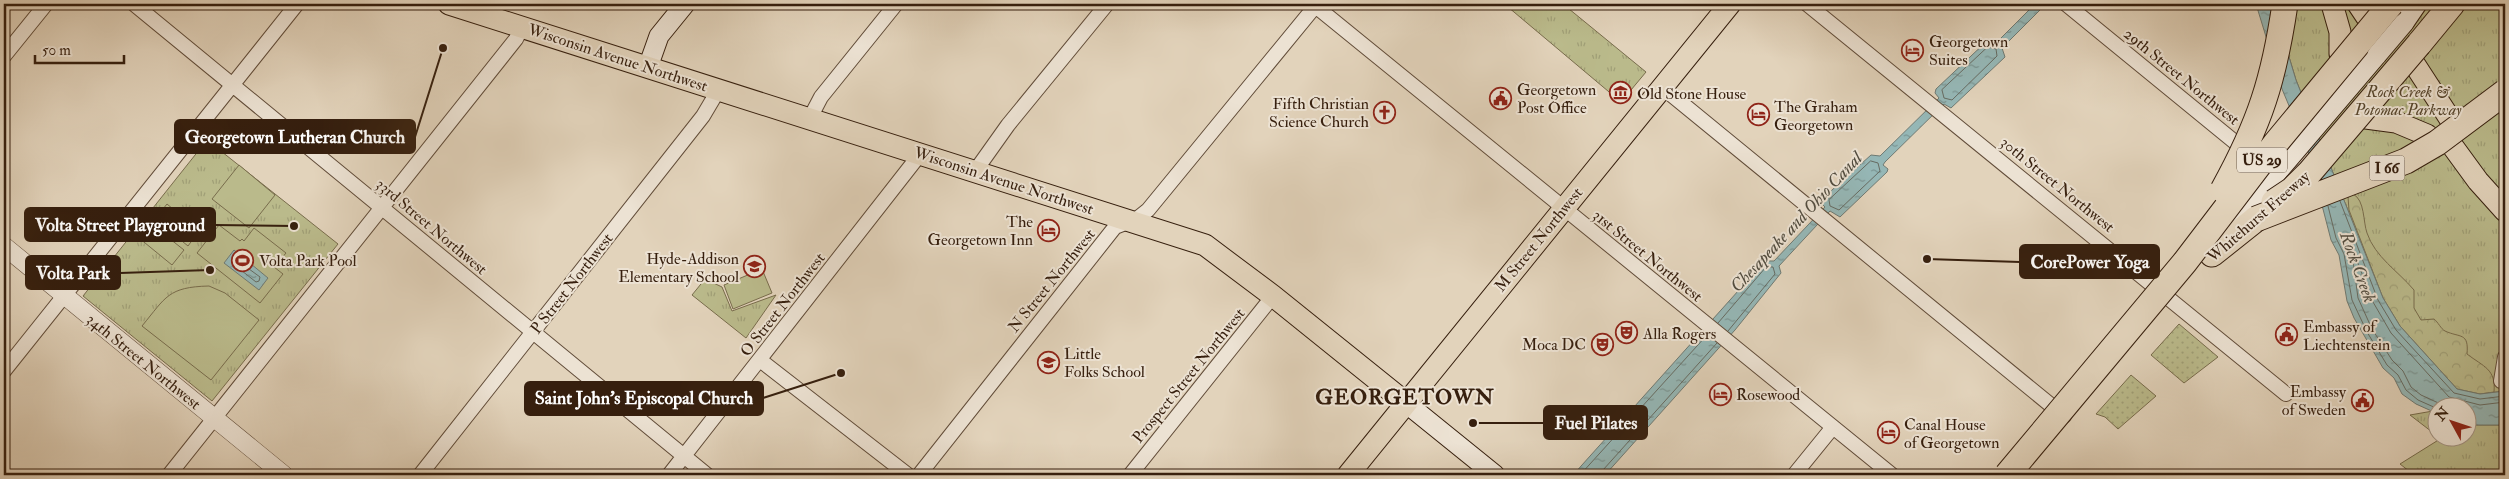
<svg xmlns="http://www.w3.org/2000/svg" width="2509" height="479" viewBox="0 0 2509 479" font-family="'IM FELL Double Pica',serif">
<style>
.grass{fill:url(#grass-tufts);stroke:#786c4c}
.forest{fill:url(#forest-crowns);stroke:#786c4c}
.garden{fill:url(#garden-dots);stroke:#786c4c}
.pitch{fill:#baba8b;stroke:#786c4c}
.water{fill:url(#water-ripples);stroke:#6f7a73}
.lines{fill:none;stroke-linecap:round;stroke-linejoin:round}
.shore{stroke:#666b62;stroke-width:1}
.minor-casing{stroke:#614c39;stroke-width:16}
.tertiary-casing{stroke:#614c39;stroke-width:19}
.secondary-casing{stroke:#361f0e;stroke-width:21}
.primary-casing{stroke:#361f0e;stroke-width:23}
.motorway-casing{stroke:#361f0e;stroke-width:27}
.minor{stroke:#ece2d3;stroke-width:14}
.tertiary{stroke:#ece2d3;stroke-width:18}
.secondary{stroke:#ece2d3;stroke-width:19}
.primary{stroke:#e2d3bb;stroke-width:21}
.motorway{stroke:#e2d3bb;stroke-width:25}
.secondary-bridge-casing{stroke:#361f0e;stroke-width:21;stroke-linecap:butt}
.motorway-bridge-casing{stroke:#361f0e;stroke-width:27;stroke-linecap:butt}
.secondary-bridge{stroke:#ece2d3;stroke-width:19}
.motorway-bridge{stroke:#e2d3bb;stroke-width:25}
.labels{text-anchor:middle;stroke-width:4;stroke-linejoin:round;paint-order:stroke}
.shield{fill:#ece2d3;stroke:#6d5a49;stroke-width:1}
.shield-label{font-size:15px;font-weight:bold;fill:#361f0e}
.poi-label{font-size:16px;fill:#361f0e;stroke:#ece2d3;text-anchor:start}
.street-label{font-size:16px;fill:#361f0e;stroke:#ece2d3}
.park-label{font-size:16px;font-style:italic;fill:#57462d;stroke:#ece2d3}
.water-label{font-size:18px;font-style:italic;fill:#524d40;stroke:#ece2d3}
.district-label{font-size:21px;font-weight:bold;letter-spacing:1px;fill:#361f0e;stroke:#ece2d3}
.leader{fill:none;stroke:#361f0e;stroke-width:2}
.callout-dot{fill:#361f0e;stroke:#ece2d3;stroke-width:2}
.callout{fill:#361f0e;stroke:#361f0e;stroke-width:2}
.callout-label{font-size:18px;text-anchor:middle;font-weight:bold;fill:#fff}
</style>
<defs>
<pattern id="grass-tufts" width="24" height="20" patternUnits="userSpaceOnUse" patternTransform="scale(1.25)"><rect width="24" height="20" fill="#baba8b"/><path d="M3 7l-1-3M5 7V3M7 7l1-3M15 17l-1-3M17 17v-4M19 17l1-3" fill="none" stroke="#a09f77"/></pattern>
<pattern id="forest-crowns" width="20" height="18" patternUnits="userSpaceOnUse" patternTransform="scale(1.25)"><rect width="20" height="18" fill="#baba8b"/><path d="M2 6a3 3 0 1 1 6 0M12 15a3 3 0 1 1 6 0" fill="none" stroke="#a09f77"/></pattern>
<pattern id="garden-dots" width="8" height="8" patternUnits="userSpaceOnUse" patternTransform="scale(1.25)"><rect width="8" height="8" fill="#baba8b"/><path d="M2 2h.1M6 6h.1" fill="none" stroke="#a09f77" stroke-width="1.8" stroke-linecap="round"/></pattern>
<pattern id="water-ripples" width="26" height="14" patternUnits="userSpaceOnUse" patternTransform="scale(1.25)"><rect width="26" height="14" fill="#95b7b6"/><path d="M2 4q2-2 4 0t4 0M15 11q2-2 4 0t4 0" fill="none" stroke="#7a9492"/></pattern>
</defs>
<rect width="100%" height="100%" fill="#e2d3bb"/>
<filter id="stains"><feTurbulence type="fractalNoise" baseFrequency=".004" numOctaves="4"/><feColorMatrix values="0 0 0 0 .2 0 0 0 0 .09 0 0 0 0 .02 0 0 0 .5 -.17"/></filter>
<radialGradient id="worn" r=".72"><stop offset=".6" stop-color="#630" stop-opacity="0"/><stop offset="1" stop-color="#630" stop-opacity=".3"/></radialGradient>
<!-- grass -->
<path class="grass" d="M1510 4H1563L1646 72 1621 102 1508 7Z
M2273 4H2505V391L2480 394 2383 298 2296 80Z
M207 140 338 244 212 401 83 296Z
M705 279 722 287 732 311 776 295 746 338 692 295Z
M2433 411 2436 413V435L2410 415Z
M2467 425H2505V475H2414L2400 464 2440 439 2438 437 2466 436Z"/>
<!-- forest -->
<path class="forest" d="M2353 194C2365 200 2363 222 2367 233 2375 257 2398 271 2414 290V308L2421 320 2434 319C2438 322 2441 329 2445 331 2460 338 2469 332 2467 354 2484 367 2496 369 2494 392L2480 394 2457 389 2400 326 2383 298 2349 210 2348 197Z"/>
<!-- garden -->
<path class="garden" d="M2179 324 2218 357 2184 383 2151 355Z
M2131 375 2156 396 2118 429 2105 417 2096 414Z"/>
<!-- pitch -->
<path class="pitch" d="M239 165 275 195 249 228 212 199Z
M167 204 199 231 188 246 155 219Z
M151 224 184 250 172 265 139 238Z
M219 225 240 241 242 239 244 241 254 228 286 253 274 267 283 274 260 303 197 253Z
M762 269 772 293 733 309 724 285Z
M209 286 225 293 259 320 211 380 142 326C166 297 168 287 209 286Z"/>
<!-- water -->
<path class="water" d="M2035 4H2046L2002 48 2005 57 1951 108 1944 104 1885 162 1883 165 1888 169 1887 172 1840 217 1830 211 1779 266 1781 273 1735 330 1605 475H1573L1765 261H1774L1825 207 1821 203 1822 199 1871 155 1880 156 1939 98 1935 93 1936 89 1988 40 1996 43Z
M2256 4H2273L2296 80 2383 298 2400 326 2457 389 2480 394 2505 391V425H2467L2466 406H2436V413L2416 404 2402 394 2394 378 2383 368 2354 318 2347 301 2339 255 2331 240 2308 151 2282 89Z
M234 250 268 278 259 290 224 263Z"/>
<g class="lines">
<!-- shore -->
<path class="shore" d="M1988 47 1996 49 1997 56 1952 100 1944 98 1942 90Z
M1871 161 1878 163 1880 171 1839 210 1830 206 1829 200Z
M2340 201 2378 300 2396 330 2454 393 2480 399 2505 396
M2328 206 2336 238 2344 254 2352 300 2367 332 2387 365 2398 375 2406 390 2418 400 2436 408
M234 258 260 277 259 281 256 282 232 263Z
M1718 323 1766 267H1773L1775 274 1728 331
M2445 406 2421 395 2411 387 2403 371 2392 360 2372 329 2358 298 2353 261H2357L2373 302 2391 333 2449 397 2480 405 2505 402
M1580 475 1707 335
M1602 475 1603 470 1717 343"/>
<defs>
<path id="minor" d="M134 4 707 475
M1313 4 1892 475
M1807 4 2286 394
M2066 4 2247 152
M4 56 46 4
M1662 87 2064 416
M810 118 821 97 896 4
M976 170 1008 125 1107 4
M760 360 908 475
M4 371 297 4
M2501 381 2505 357
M169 475 516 39 522 27
M420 475 703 116 719 89
M669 475 921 153
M919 475 1115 227 1138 218 1148 210 1317 4
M1130 475 1273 296
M1794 475 1833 427"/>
<path id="tertiary" d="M4 246 284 475"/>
<path id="secondary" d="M2404 23 2417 4
M648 67 659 36 685 4
M2215 240 2275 175 2377 55
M1406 403 1495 475"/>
<path id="primary" d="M449 4 1205 245 1273 296 1406 403
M2332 4 2340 32V54
M2358 4 2368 19
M2415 65 2452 122
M2366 118 2396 122 2427 135
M2451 144 2478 181 2505 211
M1348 475 1730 4"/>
<path id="motorway" d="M2419 44 2452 4
M2212 254 2256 219"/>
</defs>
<!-- minor casing -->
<use href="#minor" class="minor-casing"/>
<!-- tertiary casing -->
<use href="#tertiary" class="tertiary-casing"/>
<!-- secondary casing -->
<use href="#secondary" class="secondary-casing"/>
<!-- primary casing -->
<use href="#primary" class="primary-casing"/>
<!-- motorway casing -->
<use href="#motorway" class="motorway-casing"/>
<!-- minor -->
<use href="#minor" class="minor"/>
<!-- tertiary -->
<use href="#tertiary" class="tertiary"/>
<!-- secondary -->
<use href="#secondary" class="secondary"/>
<!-- primary -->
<use href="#primary" class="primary"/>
<!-- motorway -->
<use href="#motorway" class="motorway"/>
<defs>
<path id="secondary-bridge" d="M2377 55 2404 23"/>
<path id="motorway-bridge" d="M2223 190C2260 123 2274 79 2285 4
M2274 202 2292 190 2310 172 2419 44
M2256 219 2406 161 2437 143 2505 92
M2007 475 2185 262 2275 144 2391 4"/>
</defs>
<!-- secondary-bridge casing -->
<use href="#secondary-bridge" class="secondary-bridge-casing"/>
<!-- motorway-bridge casing -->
<use href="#motorway-bridge" class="motorway-bridge-casing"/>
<!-- secondary-bridge -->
<use href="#secondary-bridge" class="secondary-bridge"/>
<!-- motorway-bridge -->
<use href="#motorway-bridge" class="motorway-bridge"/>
</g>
<!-- icons -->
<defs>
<symbol id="hotel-ring" viewBox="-11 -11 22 22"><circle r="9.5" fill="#ece2d3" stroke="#8f2418" stroke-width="1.5"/><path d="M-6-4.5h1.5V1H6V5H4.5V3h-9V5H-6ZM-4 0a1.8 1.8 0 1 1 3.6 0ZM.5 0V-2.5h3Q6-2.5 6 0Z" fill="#8f2418"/></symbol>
<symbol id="museum-ring" viewBox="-11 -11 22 22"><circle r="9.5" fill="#ece2d3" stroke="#8f2418" stroke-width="1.5"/><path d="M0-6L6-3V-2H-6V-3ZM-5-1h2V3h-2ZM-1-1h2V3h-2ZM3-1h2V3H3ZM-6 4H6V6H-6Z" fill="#8f2418"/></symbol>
<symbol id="civic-ring" viewBox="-11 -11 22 22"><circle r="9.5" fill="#ece2d3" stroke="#8f2418" stroke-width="1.5"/><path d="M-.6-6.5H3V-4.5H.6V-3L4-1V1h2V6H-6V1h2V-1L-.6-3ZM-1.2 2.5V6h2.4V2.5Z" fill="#8f2418"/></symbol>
<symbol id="church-ring" viewBox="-11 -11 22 22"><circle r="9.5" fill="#ece2d3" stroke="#8f2418" stroke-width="1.5"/><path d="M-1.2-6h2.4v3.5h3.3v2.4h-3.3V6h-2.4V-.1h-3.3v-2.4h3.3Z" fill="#8f2418"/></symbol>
<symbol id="stadium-ring" viewBox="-11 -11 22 22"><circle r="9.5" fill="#ece2d3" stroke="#8f2418" stroke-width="1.5"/><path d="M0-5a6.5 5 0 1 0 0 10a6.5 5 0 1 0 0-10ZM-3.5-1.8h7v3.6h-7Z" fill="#8f2418"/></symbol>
<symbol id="school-ring" viewBox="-11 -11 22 22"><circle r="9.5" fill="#ece2d3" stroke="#8f2418" stroke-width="1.5"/><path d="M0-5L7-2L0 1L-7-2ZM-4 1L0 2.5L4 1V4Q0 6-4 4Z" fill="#8f2418"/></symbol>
<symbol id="theatre-ring" viewBox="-11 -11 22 22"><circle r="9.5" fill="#ece2d3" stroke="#8f2418" stroke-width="1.5"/><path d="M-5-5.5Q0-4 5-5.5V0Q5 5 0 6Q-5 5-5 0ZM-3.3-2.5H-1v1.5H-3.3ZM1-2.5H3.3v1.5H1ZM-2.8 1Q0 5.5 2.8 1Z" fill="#8f2418"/></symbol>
</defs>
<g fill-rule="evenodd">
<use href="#hotel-ring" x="1900" y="38" width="25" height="25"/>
<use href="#museum-ring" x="1608" y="80" width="25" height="25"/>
<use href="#civic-ring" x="1488" y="86" width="25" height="25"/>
<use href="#church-ring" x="1372" y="100" width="25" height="25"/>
<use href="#hotel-ring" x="1746" y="102" width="25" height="25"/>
<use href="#hotel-ring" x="1036" y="218" width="25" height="25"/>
<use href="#stadium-ring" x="230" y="248" width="25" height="25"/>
<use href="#school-ring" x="742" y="254" width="25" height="25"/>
<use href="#theatre-ring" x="1614" y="320" width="25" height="25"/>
<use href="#civic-ring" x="2274" y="322" width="25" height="25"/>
<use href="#theatre-ring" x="1590" y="332" width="25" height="25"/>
<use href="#school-ring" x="1036" y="350" width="25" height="25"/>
<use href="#hotel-ring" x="1708" y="382" width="25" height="25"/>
<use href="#civic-ring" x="2350" y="388" width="25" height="25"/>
<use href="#hotel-ring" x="1876" y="420" width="25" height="25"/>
</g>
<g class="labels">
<!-- shield labels -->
<g class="shield">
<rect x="2237" y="147.5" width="50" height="25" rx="4"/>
<rect x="2369.5" y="155.5" width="35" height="25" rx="4"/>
</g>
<g class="shield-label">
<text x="2262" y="165">US 29</text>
<text x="2387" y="173">I 66</text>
</g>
<!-- poi labels -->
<g class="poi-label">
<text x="1929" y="47">Georgetown<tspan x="1929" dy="18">Suites</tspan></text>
<text x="1517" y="95">Georgetown<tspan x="1517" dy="18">Post Office</tspan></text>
<text x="1637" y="99">Old Stone House</text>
<text x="1369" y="109" text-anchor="end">Fifth Christian<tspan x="1369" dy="18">Science Church</tspan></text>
<text x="1774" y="112">The Graham<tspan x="1774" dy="18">Georgetown</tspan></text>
<text x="1033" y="227" text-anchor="end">The<tspan x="1033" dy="18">Georgetown Inn</tspan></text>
<text x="739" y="264" text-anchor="end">Hyde-Addison<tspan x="739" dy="18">Elementary School</tspan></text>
<text x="259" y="266">Volta Park Pool</text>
<text x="2303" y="332">Embassy of<tspan x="2303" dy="18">Liechtenstein</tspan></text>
<text x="1643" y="339">Alla Rogers</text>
<text x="1586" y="350" text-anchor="end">Moca DC</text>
<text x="1064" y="359">Little<tspan x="1064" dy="18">Folks School</tspan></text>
<text x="2346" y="397" text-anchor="end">Embassy<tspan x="2346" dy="18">of Sweden</tspan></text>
<text x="1736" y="400">Rosewood</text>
<text x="1904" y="430">Canal House<tspan x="1904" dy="18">of Georgetown</tspan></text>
</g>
<!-- street labels -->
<g class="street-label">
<text transform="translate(618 57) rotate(18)" y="6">Wisconsin Avenue Northwest</text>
<text transform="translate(2182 76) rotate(39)" y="6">29th Street Northwest</text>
<text transform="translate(1004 180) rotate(18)" y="6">Wisconsin Avenue Northwest</text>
<text transform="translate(2058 184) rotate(39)" y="6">30th Street Northwest</text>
<text transform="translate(2258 216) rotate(-41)" y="6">Whitehurst Freeway</text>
<text transform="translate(432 226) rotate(40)" y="6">33rd Street Northwest</text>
<text transform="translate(1538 239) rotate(-51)" y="6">M Street Northwest</text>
<text transform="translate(1648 255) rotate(39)" y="6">31st Street Northwest</text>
<text transform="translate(1051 280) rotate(-51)" y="6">N Street Northwest</text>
<text transform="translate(571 283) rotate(-52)" y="6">P Street Northwest</text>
<text transform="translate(782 304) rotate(-52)" y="6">O Street Northwest</text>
<text transform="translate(144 361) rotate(39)" y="6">34th Street Northwest</text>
<text transform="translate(1188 375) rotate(-51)" y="6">Prospect Street Northwest</text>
</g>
<!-- park labels -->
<g class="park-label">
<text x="2408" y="97">Rock Creek &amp;<tspan x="2408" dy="18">Potomac Parkway</tspan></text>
</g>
<!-- water labels -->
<g class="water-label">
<text transform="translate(1796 222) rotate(-47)" y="6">Chesapeake and Ohio Canal</text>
<text transform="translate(2358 267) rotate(70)" y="6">Rock Creek</text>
</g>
<!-- district labels -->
<g class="district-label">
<text x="1405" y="404">GEORGETOWN</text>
</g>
</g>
<!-- callouts -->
<path class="leader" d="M443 48L415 137M294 226L215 225M1927 259L2020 262M210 270L120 273M841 373L763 398M1473 423L1544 423"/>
<g class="callout-dot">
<circle cx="443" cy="48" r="5"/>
<circle cx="294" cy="226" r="5"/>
<circle cx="1927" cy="259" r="5"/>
<circle cx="210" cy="270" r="5"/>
<circle cx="841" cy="373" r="5"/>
<circle cx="1473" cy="423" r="5"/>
</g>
<g class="callout">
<rect x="175" y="120" width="240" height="33" rx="5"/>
<rect x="25" y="208" width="190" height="33" rx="5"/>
<rect x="2020" y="245" width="139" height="33" rx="5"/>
<rect x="26" y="256" width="94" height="33" rx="5"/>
<rect x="525" y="382" width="238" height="33" rx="5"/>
<rect x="1544" y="406" width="103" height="33" rx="5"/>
</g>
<g class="callout-label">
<text x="295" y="143">Georgetown Lutheran Church</text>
<text x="120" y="231">Volta Street Playground</text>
<text x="2090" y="268">CorePower Yoga</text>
<text x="73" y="279">Volta Park</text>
<text x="644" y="404">Saint John's Episcopal Church</text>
<text x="1596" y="429">Fuel Pilates</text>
</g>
<!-- margin -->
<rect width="2509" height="479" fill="none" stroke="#e2d3bb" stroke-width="20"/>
<rect x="5" y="5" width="2499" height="469" fill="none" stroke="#361f0e" stroke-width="2.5"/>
<rect x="10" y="10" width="2489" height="459" fill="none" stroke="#361f0e"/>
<!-- north arrow -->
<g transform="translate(2452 422) rotate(310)"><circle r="24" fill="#ece2d3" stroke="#a39484"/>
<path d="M0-4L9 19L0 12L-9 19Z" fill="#8f2418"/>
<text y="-8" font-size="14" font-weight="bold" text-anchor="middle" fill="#361f0e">N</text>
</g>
<!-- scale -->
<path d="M35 55v8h89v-8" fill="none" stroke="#361f0e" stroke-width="2.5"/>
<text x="42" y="55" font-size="15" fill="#361f0e" stroke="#ece2d3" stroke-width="4" paint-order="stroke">50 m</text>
<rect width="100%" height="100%" filter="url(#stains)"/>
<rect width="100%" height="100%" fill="url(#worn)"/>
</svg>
